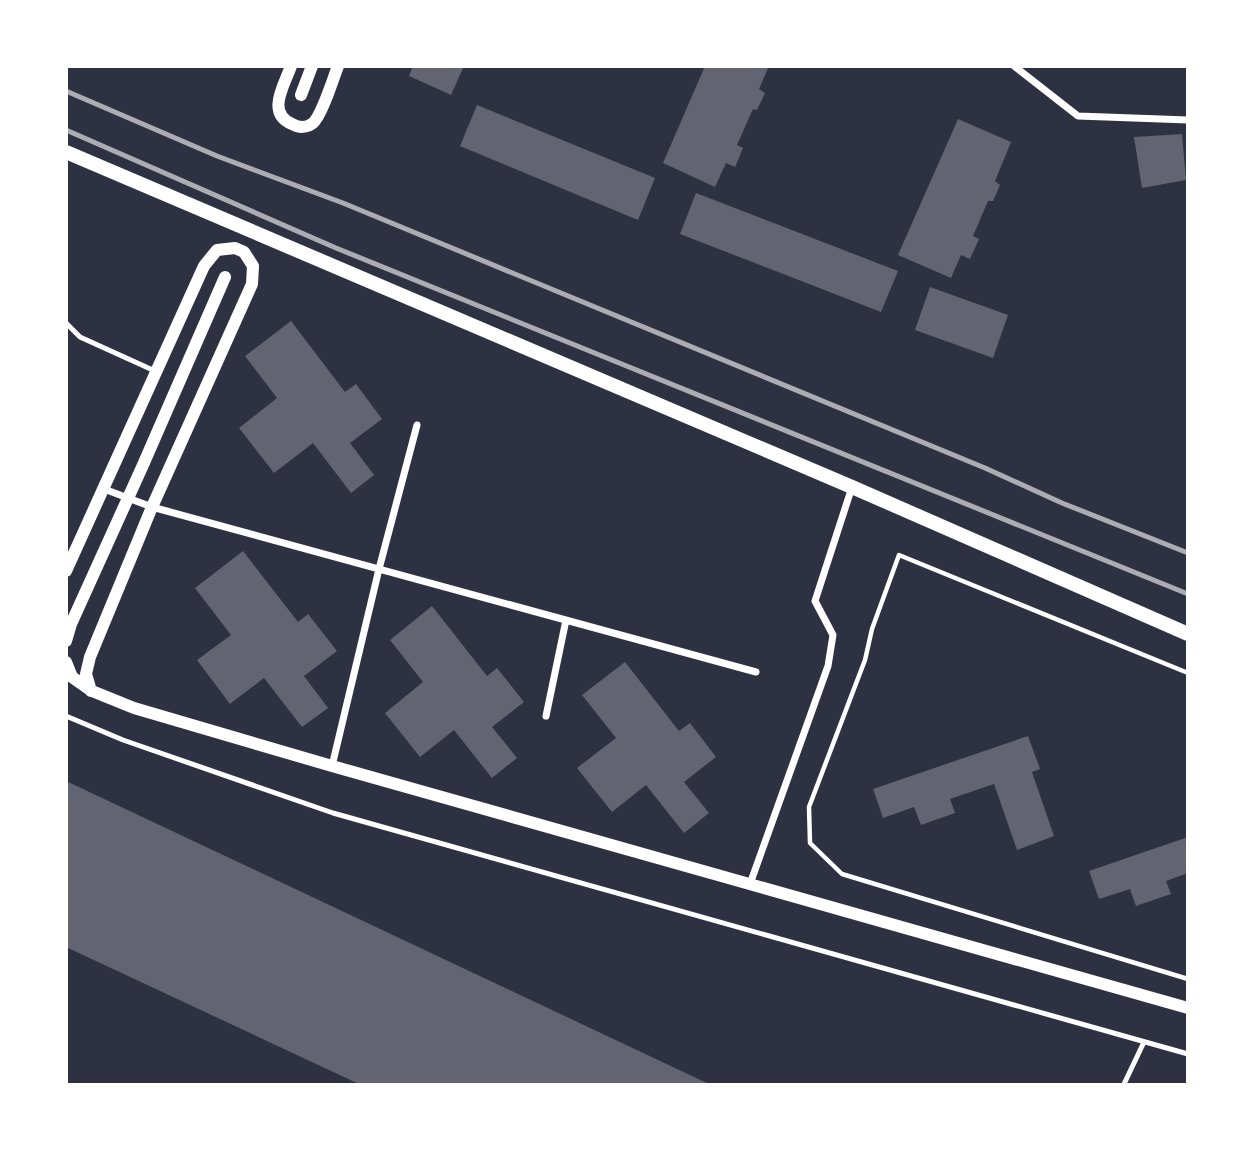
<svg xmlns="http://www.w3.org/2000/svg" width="1254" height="1151" viewBox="0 0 1254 1151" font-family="Jost,sans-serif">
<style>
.building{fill:#626471}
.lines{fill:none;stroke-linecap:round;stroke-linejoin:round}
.path{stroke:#fff;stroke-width:4.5}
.service{stroke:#fff;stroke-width:5}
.minor{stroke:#fff;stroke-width:7}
.tertiary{stroke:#fff;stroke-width:12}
.secondary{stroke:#fff;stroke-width:14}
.rail{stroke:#abadb3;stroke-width:5}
</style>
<rect width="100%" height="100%" fill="#2d3142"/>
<!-- building -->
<path class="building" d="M413 66H464L451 95 409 76Z
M705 66H769L759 89 765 93 757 110 753 109 737 145 743 148 735 167 726 163 715 187 663 163Z
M477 105 655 178 638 220 460 146Z
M958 119 1011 142 995 181 1000 185 993 201H988L973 236 979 239 970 259 961 255 951 278 898 255Z
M1182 134 1186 180 1142 188 1134 137Z
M696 193 898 271 881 312 680 234Z
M930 287 1008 315 993 358 915 330Z
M291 321 345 392 356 384 382 419 350 443 374 475 351 493 313 443 274 473 239 428 277 398 245 356Z
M243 551 298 622 308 614 337 651 304 676 328 708 302 727 264 678 230 704 197 660 231 635 195 588Z
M432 606 487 676 497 668 524 702 492 727 517 758 492 778 454 730 420 757 385 713 423 682 390 640Z
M625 662 679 731 690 723 716 757 684 782 709 813 684 833 646 785 612 812 577 768 616 738 582 695Z
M1028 736 1040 769 1032 772 1054 836 1017 850 994 784 950 799 955 813 921 825 914 807 883 818 873 789Z
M66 781 709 1084H359L66 947Z
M1188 837V873L1166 881 1171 894 1136 906 1130 889 1099 899 1089 871Z"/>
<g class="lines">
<!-- path -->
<path class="path" d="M1188 673 899 555 872 629 865 660 809 807 810 843 842 874 1188 979"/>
<!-- service -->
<path class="service" d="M66 323 80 337 155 371
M66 716 123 740 333 813 1188 1054
M1124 1084 1144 1042"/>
<!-- minor -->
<path class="minor" d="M1014 66 1078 116 1188 120
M104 489 152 507 756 672
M546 716 566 620
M332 766 379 569 417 425
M750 884 828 666 833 635 815 601 852 487"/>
<!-- tertiary -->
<path class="tertiary" d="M291 66C284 86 266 113 292 124 299 128 307 128 313 123 322 115 333 79 338 66
M301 95 312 66
M66 571 204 266 217 250 235 248 244 252 253 266 252 284 152 507 90 657 86 674 91 691
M66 641 71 624 143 465 225 277
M66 662 72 677 92 691 134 708 332 766 1188 1008"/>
<!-- secondary -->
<path class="secondary" d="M66 152 852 487 1188 634"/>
<!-- rail -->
<path class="rail" d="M66 91 217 156 343 203 985 468 1062 503 1188 553
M66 130 336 248 1188 594"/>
</g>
<!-- border -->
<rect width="1254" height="1151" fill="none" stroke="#ffffff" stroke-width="136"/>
</svg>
